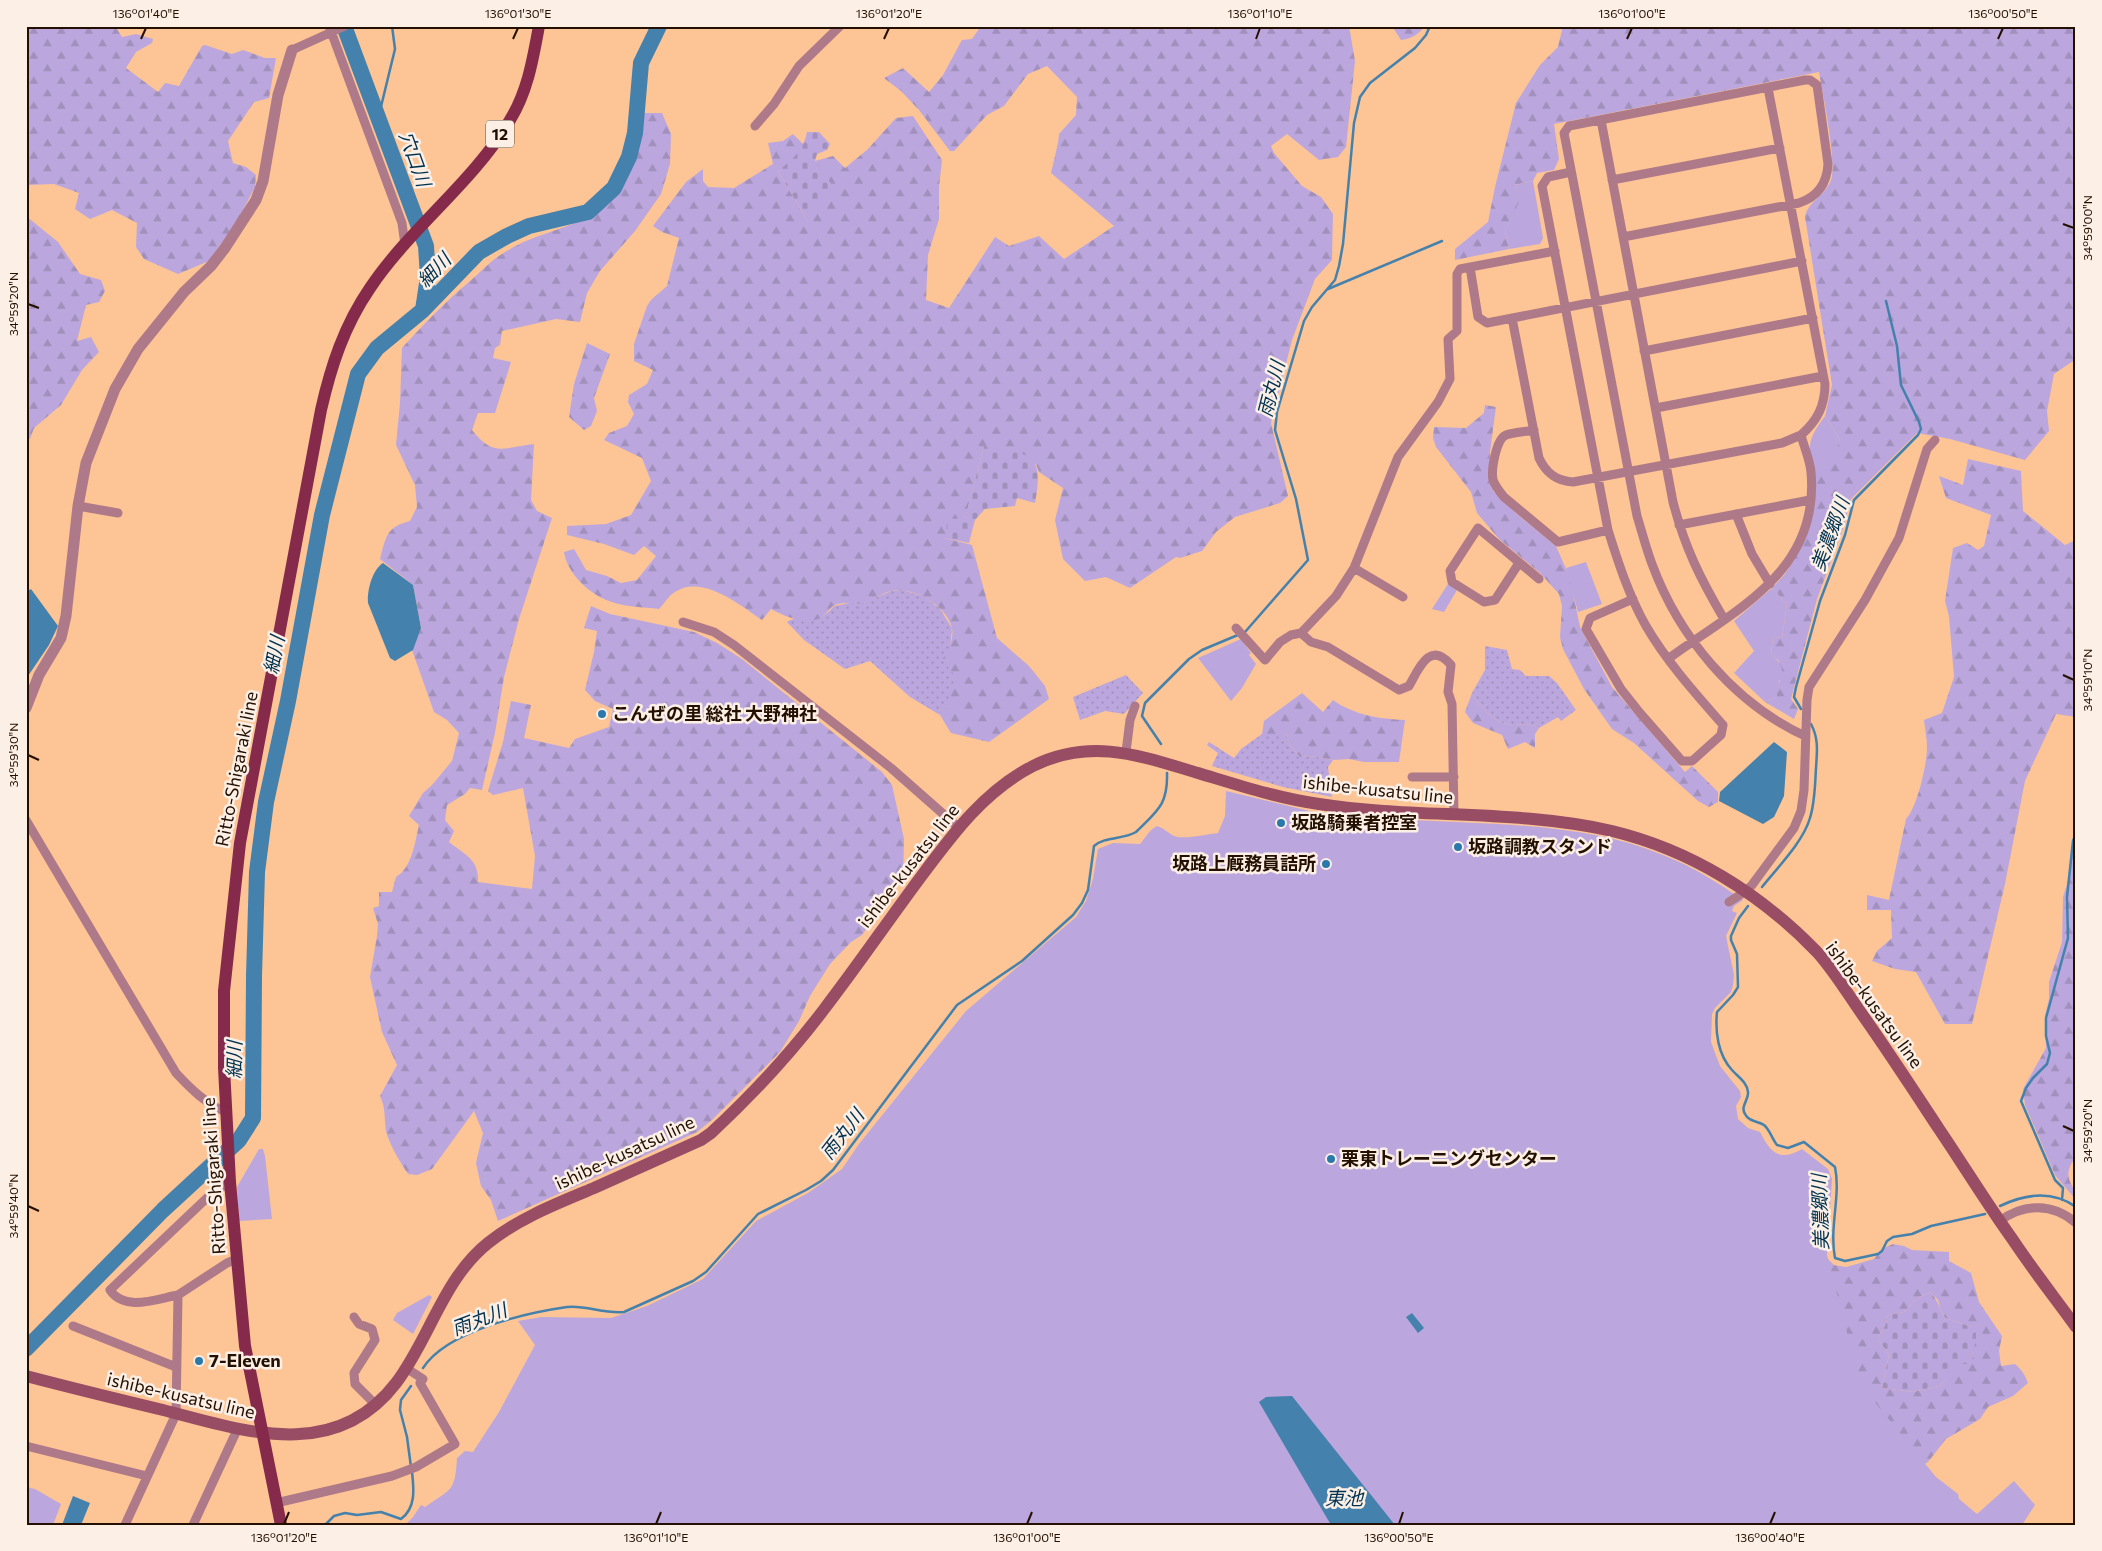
<svg xmlns="http://www.w3.org/2000/svg" width="2102" height="1551" viewBox="0 0 2102 1551" font-family="Commissioner,'Noto Sans JP',sans-serif">
<style>
.grass{fill:url(#grass-dots)}
.forest{fill:url(#forest-firs);fill-rule:evenodd}
.cemetery{fill:url(#cemetery-stones)}
.park{fill:#bba7dd}
.water{fill:#4481ac}
.lines{fill:none;stroke-linecap:round;stroke-linejoin:round}
.stream{stroke:#4481ac;stroke-width:2.5}
.river{stroke:#4481ac;stroke-width:16}
.minor{stroke:#ae7988;stroke-width:9}
.tertiary{stroke:#ae7988;stroke-width:11}
.secondary{stroke:#984d65;stroke-width:12}
.primary{stroke:#862a4c;stroke-width:12}
.ticks{fill:none;stroke:#241000;stroke-width:2}
.poi-dot{fill:#2b79ab;stroke:#fbefe6;stroke-width:2}
.labels{text-anchor:middle;stroke-width:5;stroke-linejoin:round;paint-order:stroke}
.shield{fill:#fbefe6;stroke:#645345;stroke-width:1}
.shield-label{font-size:16px;font-weight:bold;fill:#241000}
.poi-label{font-size:18px;font-weight:bold;fill:#241000;stroke:#fbefe6;text-anchor:start}
.street-label{font-size:18px;fill:#241000;stroke:#fbefe6}
.water-label{font-size:19px;font-style:italic;fill:#00324f;stroke:#fbefe6}
.neatline{fill:none;stroke:#241000;stroke-width:2}
.ticks-label{font-size:12px;text-anchor:middle;fill:#241000}
</style>
<defs>
<pattern id="grass-dots" width="8" height="8" patternUnits="userSpaceOnUse" patternTransform="scale(1.25)"><rect width="8" height="8" fill="#bba7dd"/><path d="M2 2h.1M6 6h.1" fill="none" stroke="#a18fbc" stroke-width="1.8" stroke-linecap="round"/></pattern>
<pattern id="forest-firs" width="22" height="20" patternUnits="userSpaceOnUse" patternTransform="scale(1.25)"><rect width="22" height="20" fill="#bba7dd"/><path d="M5 1l3.5 6h-7zM16 11l3.5 6h-7z" fill="#a18fbc"/></pattern>
<pattern id="cemetery-stones" width="16" height="16" patternUnits="userSpaceOnUse" patternTransform="scale(1.25)"><rect width="16" height="16" fill="#bba7dd"/><path d="M2 7V4a2 2 0 0 1 4 0v3zM10 15v-3a2 2 0 0 1 4 0v3z" fill="#a18fbc"/></pattern>
</defs>
<rect width="100%" height="100%" fill="#fdc495"/>
<!-- grass -->
<path class="grass" d="M903 590 925 597 940 609 952 628 950 650 957 678 952 700 940 715 910 697 870 661 845 669 804 640 787 622C805 611 813 631 834 606L850 603H863L891 591Z
M1485 646 1507 650 1512 669 1520 670 1526 676H1549L1557 683 1576 710 1561 721 1558 717 1539 728C1529 723 1527 724 1516 725 1497 726 1481 709 1472 693L1485 670Z
M1126 675 1143 693 1124 714 1105 711 1080 720 1073 697Z
M1262 734H1286L1290 745 1300 757 1312 756 1333 760 1328 767 1332 797 1283 787 1212 766 1218 753 1207 745 1209 742 1234 758 1241 749Z"/>
<!-- forest -->
<path class="forest" d="M26 26H115L122 37 136 34 153 39 152 43 136 52 126 68 158 92 165 83 179 86 202 46 205 45 232 54 243 50 265 58H276L269 98 254 102 228 141 233 163 246 167 256 175 255 187 238 220 209 261 178 274 144 259 136 247 137 223 112 210 90 219 75 209 79 193 54 184 28 185 26 187Z
M981 26H1349L1355 61 1346 147 1338 157 1319 160 1287 134 1271 146 1274 153 1302 186 1321 197 1333 214 1332 260 1315 279 1292 340 1271 423 1288 496 1280 503 1235 517 1216 532 1202 551 1180 558 1176 557 1130 588 1106 577 1085 581 1063 559 1055 520 1063 488 1039 472 1036 464 984 446 965 519 945 538 972 545 997 638 1029 666 1045 686 1049 699 989 742 951 733 940 715 951 700 949 688 957 678 942 660C948 651 954 640 952 628 947 606 913 586 891 591 881 593 873 601 863 603 854 605 841 601 833 606 827 611 824 618 815 620 800 623 784 616 771 609L762 620C740 605 702 574 675 592 669 595 664 604 659 609 643 607 624 607 609 601 589 594 567 573 564 552L574 549 586 570 607 576 621 583 637 580 656 556 644 546 634 555 604 544 567 535V526L606 524 631 515 651 481 642 458 604 440 609 433 627 426 634 414 628 402 629 395 647 384 653 370 634 361V344L647 306 651 300 667 286 679 238 662 232 653 226 686 182 703 169V181L708 187 734 188 773 164 768 143 783 141 793 134 804 145 795 159 778 171 807 220 815 161 833 156 845 168 868 149 896 118 913 116 942 160 939 187V219L928 255 926 300 949 308 995 237 1009 246 1039 236 1064 259 1114 226 1051 173 1058 143 1059 134 1076 115 1077 97 1047 66 1028 74 1004 106 987 115 954 151H950L919 110 901 91 884 78 903 68 929 92 943 75 962 40 972 39Z
M1392 26H1424C1420 35 1409 39 1401 40Z
M1558 26H2076V359L2054 374 2047 411 2049 431 2025 460 1950 439 1917 433 1851 499 1842 532 1817 599 1791 699 1798 709 1794 719 1765 702 1777 697 1775 689 1780 681 1779 661 1771 654 1773 637 1782 638 1787 604 1772 588 1785 574 1800 550 1807 534 1814 476 1840 440 1825 416 1832 385 1805 217C1807 202 1825 196 1831 180 1837 163 1823 95 1819 72L1554 124 1559 159 1554 170 1537 173 1533 181 1515 185 1520 202 1505 231 1509 249 1455 260V249L1488 222 1495 187 1516 103 1540 65 1558 47 1562 30Z
M643 113H662L671 134 670 164 661 194 635 231 600 271 587 293 580 322 556 319 502 331 500 345 495 348 493 358 511 362 495 413H478L472 430C493 457 502 448 534 444L531 500 537 511 552 518 519 619 504 677 495 733 482 790 470 788 465 794 447 805 445 820 454 831 449 842C465 855 479 859 478 882L532 889 535 856 523 788 493 795 488 791 503 742 511 701 531 705 524 738 569 748 575 739 609 727 613 709 595 701 585 690 594 652 597 631 584 628 591 606 610 614 694 632 717 643 742 659 882 772 892 785 904 839 903 878 862 935 851 942 830 964 810 996 799 1021 780 1052 712 1120 697 1132 498 1221 491 1200 481 1186 476 1163 483 1133 474 1111 432 1169 417 1175 408 1174C400 1162 390 1146 386 1131 384 1118 386 1108 380 1096L397 1065 382 1032 370 977 377 936 378 924 373 908 379 906V892H392L396 877C412 868 415 842 419 825L409 816 423 793 432 785 452 761 459 733 447 720 434 712 412 650 421 628 413 585 380 559C386 537 386 527 410 521L417 507 415 485 396 445 400 403 402 348C424 324 446 301 470 281 481 272 490 261 502 254 531 234 567 230 596 213 630 193 637 147 643 113Z
M26 216 58 242 80 274 101 280 105 291 99 302 86 305 77 341 91 337 99 352 82 370 61 405 34 428 30 439 26 438Z
M587 343 610 354 594 398 597 411 591 426 584 430 569 417 574 384Z
M1485 405 1496 407 1490 452 1489 482 1494 492 1517 514 1556 546 1570 578 1580 627 1612 687 1685 772 1692 766 1718 792V802L1709 807 1698 801 1634 743 1612 729 1584 689 1563 649 1560 637 1562 606 1559 594 1540 573 1499 539 1477 513 1471 492 1436 447 1433 438 1434 427 1466 428 1484 413Z
M1968 459 2021 471 2023 511 2065 545 2076 540V717L2056 714 2025 781 2005 884 1972 1024H1945L1916 972 1895 969 1872 961 1877 951 1892 938 1891 910H1867V895L1889 900 1906 819C1917 808 1927 764 1927 748 1927 739 1925 729 1924 720L1942 713 1954 677 1949 616 1945 601 1953 548 1967 543 1978 550 1984 546 1991 515 1946 498 1939 476 1963 485Z
M1302 693 1323 712 1333 700C1354 715 1379 719 1405 720L1399 762H1364L1349 759 1333 760 1312 756 1300 757 1290 745 1286 734H1262L1264 721Z
M1472 693C1481 709 1497 726 1516 725 1527 724 1529 723 1539 728L1535 734V748L1525 742 1508 749 1502 735 1473 723 1465 712Z
M2076 812V1161L2072 1162C2062 1182 2076 1183 2076 1200L2055 1175 2025 1105 2023 1089 2046 1048 2045 1016 2049 999V982L2062 942 2063 897 2068 881Z
M1736 1119 1827 1258 1834 1265 1846 1267 1874 1259 1882 1249 1893 1244 1904 1246 1912 1250 1949 1252V1261L1971 1273 1979 1302 2002 1336 1999 1351 2001 1366 2015 1364C2022 1370 2025 1375 2028 1383L2013 1396 1988 1407 1980 1419 1946 1439 1928 1462 1911 1472 1906 1491ZM1930 1292 1938 1300 1940 1308 1945 1318 1969 1326 1973 1349 1972 1356 1978 1363H1963L1939 1386 1913 1392 1882 1388 1889 1354 1877 1339 1885 1326 1888 1315 1904 1312 1916 1299Z"/>
<!-- cemetery -->
<path class="cemetery" d="M807 132H819L830 144 827 150 817 154 815 161 832 185 820 204 807 220 778 171C793 159 803 151 807 132Z
M984 446C1029 456 1045 449 1035 503L1017 498 1015 506 985 509 975 520 969 543 945 538 948 517 965 518Z
M1930 1292C1938 1300 1939 1308 1945 1318L1969 1326 1976 1330V1339L1972 1356 1979 1363 1963 1364 1939 1386 1913 1392 1882 1388 1889 1354 1877 1339 1885 1326 1888 1315 1904 1312 1916 1299Z"/>
<!-- park -->
<path class="park" d="M1533 181 1543 238 1540 244 1509 249 1505 231 1519 202 1515 185Z
M1825 416 1840 440C1834 454 1831 472 1814 476 1808 445 1806 442 1825 416Z
M1586 562 1602 604 1578 612 1566 568Z
M1448 584 1457 590 1444 612 1432 609Z
M1772 588 1787 604 1782 638 1773 637 1771 654C1793 673 1775 676 1777 697L1765 702 1734 673 1754 651 1734 621Z
M1241 639 1251 653 1249 655 1256 664 1242 688 1231 701 1198 658Z
M1226 791 1322 814 1383 818 1386 822 1392 823 1397 819C1484 825 1581 821 1663 855 1692 866 1718 883 1743 900L1734 906 1732 911 1737 913 1726 936 1734 975 1733 985 1731 992 1715 1008 1712 1014 1711 1042 1720 1066 1740 1091 1741 1097 1736 1106 1738 1119 1748 1128 1760 1132C1771 1153 1779 1162 1802 1149L1828 1169 1832 1179 1827 1255 1860 1384 1936 1477 1958 1494 1959 1499 1977 1514 2014 1481 2035 1505 2022 1525H405L413 1517 421 1505 425 1507C452 1488 455 1492 457 1458L465 1451 473 1452 499 1412 535 1345 518 1321 542 1317 611 1318 647 1306 703 1279 756 1221 808 1193 842 1169 859 1144 966 1011 1076 917 1086 901 1093 879 1098 849 1113 843 1140 844C1146 837 1149 830 1157 826 1164 828 1168 833 1174 836 1183 840 1208 834 1218 833L1225 816Z
M259 1149H263L265 1156 272 1219 239 1221 237 1187Z
M429 1295 432 1297 413 1334 393 1320 397 1313Z
M26 1487 35 1489 61 1504 53 1525H26Z"/>
<!-- water -->
<path class="water" d="M383 563 413 585 421 628 413 650 395 661 390 658 368 603C367 591 372 570 383 563Z
M31 589 58 626 49 645 26 679V592Z
M1774 742 1787 752 1784 796 1774 817 1763 824 1719 801 1720 792Z
M1412 1313 1424 1328 1418 1333 1406 1317Z
M1292 1396 1395 1525H1331L1259 1402 1266 1397Z
M73 1496 90 1503 81 1525H62Z"/>
<g class="lines">
<!-- stream -->
<path class="stream" d="M378 119 395 49 392 26
M1328 289 1442 241
M1801 709 1794 697 1796 687 1820 601 1845 535 1854 500 1918 435 1921 429 1919 422 1901 385 1897 346 1886 301
M1161 744 1142 716 1145 703 1189 659 1202 650 1245 632 1308 560 1296 499 1275 430 1277 412 1304 321 1312 307 1335 280 1339 266 1343 244 1354 123 1360 97 1370 83 1415 48 1426 35 1430 26
M1762 887C1778 867 1803 842 1810 818 1815 802 1815 785 1816 768 1817 752 1819 739 1811 724
M1748 906 1739 918 1731 936V940L1737 954 1738 987 1733 995 1717 1012C1715 1032 1718 1055 1732 1070 1738 1077 1747 1082 1748 1092 1749 1100 1740 1106 1745 1114 1749 1122 1758 1121 1764 1125 1770 1130 1772 1139 1777 1145L1788 1148 1804 1142 1835 1167C1841 1196 1829 1227 1835 1258L1845 1261 1878 1254 1882 1251 1887 1241 1893 1237 1912 1234 1931 1226 1985 1214
M2062 1200 2063 1188 2055 1180 2021 1101 2026 1088 2033 1078 2047 1064 2050 1053 2046 1036V1018L2068 938 2067 897 2073 841 2076 833
M2000 1206C2025 1194 2052 1190 2076 1207
M423 1368C447 1331 525 1313 567 1307 586 1305 604 1314 624 1312L693 1281 706 1272 758 1214 806 1190 821 1181 833 1170 957 1005 1022 961 1073 915 1082 903 1088 890 1094 846C1106 836 1122 840 1136 832 1157 811 1168 805 1167 773
M411 1386 401 1400 400 1410 407 1437 411 1467
M325 1525 334 1516 345 1513 357 1515 381 1512 401 1519C416 1508 414 1489 412 1472"/>
<!-- river -->
<path class="river" d="M344 26 426 246 428 277 423 310
M26 1349 163 1210 239 1140 253 1118 254 976 257 872 266 802 288 701 322 515 358 374 377 348 423 310 479 252 507 236 529 226 588 212 614 188 629 157 635 133 641 63 659 26"/>
<!-- minor -->
<path class="minor" d="M329 26 402 223 405 245
M292 50 345 26
M1601 120 1673 502C1685 548 1700 578 1724 619
M755 126 774 104 799 66 840 26
M1571 172 1548 177 1542 186 1608 530C1618 562 1629 596 1646 626 1667 662 1695 693 1723 725L1721 735 1692 761H1682L1640 713 1621 689 1586 629 1590 618 1633 599
M1612 180 1780 148
M1623 237 1799 203C1817 197 1827 184 1828 164L1817 85 1810 80H1805L1569 126 1564 133 1637 516C1642 532 1646 548 1652 564 1679 637 1734 703 1805 736
M1470 267 1478 317 1487 323 1802 261
M1512 318 1539 458C1546 473 1556 481 1573 482L1782 443 1801 435
M1644 351 1813 318
M1656 408 1823 376
M1534 430C1525 432 1514 432 1506 435 1496 439 1491 470 1493 480 1495 486 1500 492 1504 497L1558 542 1608 530
M78 506 118 513
M1736 514 1752 554 1770 584
M1679 525 1810 500
M1519 563 1495 600 1484 602 1452 582 1450 571 1478 528 1539 579
M1354 568 1403 597
M683 622 714 632 734 645 891 768 958 827
M1236 628 1265 660 1280 642 1291 635 1301 633 1336 596 1354 568 1398 457 1438 402 1450 379 1448 339 1457 331V274L1460 269 1555 251
M1301 633 1311 642 1328 647 1399 690 1409 686C1419 668 1430 640 1451 665L1448 692 1452 704 1454 815
M1668 659C1736 609 1820 572 1811 472 1810 460 1804 447 1801 435 1817 421 1825 406 1825 384L1768 88
M1126 752 1130 720 1135 706
M1412 777H1454
M26 820 176 1073C191 1089 206 1104 226 1112
M1729 902 1746 891 1752 885 1794 828 1801 811 1804 790 1807 700 1809 687 1865 600 1899 538 1927 449 1935 440
M2000 1221C2024 1203 2053 1203 2076 1223
M178 1295C156 1299 125 1312 110 1290L209 1196 230 1182
M354 1317 359 1324 372 1329 375 1340 354 1373 355 1384 376 1405
M73 1326 176 1367
M26 1446 147 1476
M276 1503 392 1476 416 1467 455 1444 420 1383 423 1379 406 1368
M125 1525 176 1414 178 1295 227 1263 237 1259
M193 1525 237 1430"/>
<!-- tertiary -->
<path class="tertiary" d="M26 708 39 675 61 638 66 616 78 506 86 463 115 389 138 349 184 292 211 266 225 248 256 200 263 181 278 95 292 50"/>
<!-- secondary -->
<path class="secondary" d="M26 1376C72 1388 117 1399 163 1410 244 1431 335 1463 396 1383 430 1338 443 1279 488 1243 519 1218 558 1203 594 1188 630 1172 666 1156 701 1140L711 1133C752 1095 791 1053 825 1008 858 965 888 921 920 878 952 835 984 791 1033 766 1091 737 1141 756 1198 773 1238 785 1277 798 1319 804 1416 819 1516 809 1612 831 1691 850 1761 894 1817 952 1835 972 1849 996 1864 1017 1890 1054 1914 1091 1939 1129 1964 1166 1987 1204 2013 1240 2033 1270 2055 1298 2076 1327"/>
<!-- primary -->
<path class="primary" d="M281 1525 245 1346 230 1182 224 1068V991L240 843 321 410C331 366 344 326 370 288 410 228 473 183 510 120 528 91 533 58 539 26"/>
</g>
<!-- ticks -->
<path class="ticks" d="M141 39 146 28M513 39 518 28M884 39 889 28M1256 39 1260 28M1627 39 1632 28M1998 39 2003 28M2063 224 2074 228M28 304 39 308M2063 675 2074 680M28 755 39 760M2063 1126 2074 1131M28 1206 39 1211M284 1524 289 1512M656 1524 661 1512M1027 1524 1032 1512M1399 1524 1403 1512M1770 1524 1775 1512"/>
<!-- markers -->
<g class="poi-dot">
<circle cx="602" cy="714" r="5"/>
<circle cx="1281" cy="823" r="5"/>
<circle cx="1458" cy="847" r="5"/>
<circle cx="1326" cy="864" r="5"/>
<circle cx="1331" cy="1159" r="5"/>
<circle cx="199" cy="1361" r="5"/>
</g>
<g class="labels">
<!-- shield labels -->
<rect class="shield" x="486" y="120.5" width="28" height="27" rx="4"/>
<g class="shield-label">
<text x="500" y="140">12</text>
</g>
<!-- poi labels -->
<g class="poi-label">
<text x="612" y="720">こんぜの里 総社 大野神社</text>
<text x="1291" y="829">坂路騎乗者控室</text>
<text x="1468" y="853">坂路調教スタンド</text>
<text x="1316" y="870" text-anchor="end">坂路上厩務員詰所</text>
<text x="1341" y="1165">栗東トレーニングセンター</text>
<text x="209" y="1367">7-Eleven</text>
</g>
<!-- street labels -->
<g class="street-label">
<text transform="translate(237 769) rotate(-79)" y="6">Ritto-Shigaraki line</text>
<text transform="translate(1378 790) rotate(6)" y="6">ishibe-kusatsu line</text>
<text transform="translate(909 866) rotate(-52)" y="6">ishibe-kusatsu line</text>
<text transform="translate(1874 1005) rotate(54)" y="6">ishibe-kusatsu line</text>
<text transform="translate(625 1153) rotate(-25)" y="6">ishibe-kusatsu line</text>
<text transform="translate(214 1176) rotate(-94)" y="6">Ritto-Shigaraki line</text>
<text transform="translate(181 1396) rotate(13)" y="6">ishibe-kusatsu line</text>
</g>
<!-- water labels -->
<g class="water-label">
<text transform="translate(415 159) rotate(70)" y="7">穴口川</text>
<text transform="translate(434 270) rotate(-46)" y="7">細川</text>
<text transform="translate(1271 389) rotate(-76)" y="7">雨丸川</text>
<text transform="translate(1830 534) rotate(-70)" y="7">美濃郷川</text>
<text transform="translate(274 655) rotate(-79)" y="7">細川</text>
<text transform="translate(234 1060) rotate(-89)" y="7">細川</text>
<text transform="translate(842 1134) rotate(-52)" y="7">雨丸川</text>
<text transform="translate(1820 1212) rotate(-92)" y="7">美濃郷川</text>
<text transform="translate(479 1319) rotate(-21)" y="7">雨丸川</text>
<text x="1344" y="1505">東池</text>
</g>
</g>
<!-- border -->
<rect width="2102" height="1551" fill="none" stroke="#fbefe6" stroke-width="55"/>
<rect x="28" y="28" width="2046" height="1496" class="neatline"/>
<g class="ticks-label">
<text x="146" y="18">136°01'40"E</text>
<text x="518" y="18">136°01'30"E</text>
<text x="889" y="18">136°01'20"E</text>
<text x="1260" y="18">136°01'10"E</text>
<text x="1632" y="18">136°01'00"E</text>
<text x="2003" y="18">136°00'50"E</text>
<text transform="translate(2088 228) rotate(-90)" y="4">34°59'00"N</text>
<text transform="translate(14 304) rotate(-90)" y="4">34°59'20"N</text>
<text transform="translate(2088 680) rotate(-90)" y="4">34°59'10"N</text>
<text transform="translate(14 755) rotate(-90)" y="4">34°59'30"N</text>
<text transform="translate(2088 1131) rotate(-90)" y="4">34°59'20"N</text>
<text transform="translate(14 1206) rotate(-90)" y="4">34°59'40"N</text>
<text x="284" y="1542">136°01'20"E</text>
<text x="656" y="1542">136°01'10"E</text>
<text x="1027" y="1542">136°01'00"E</text>
<text x="1399" y="1542">136°00'50"E</text>
<text x="1770" y="1542">136°00'40"E</text>
</g>
</svg>
